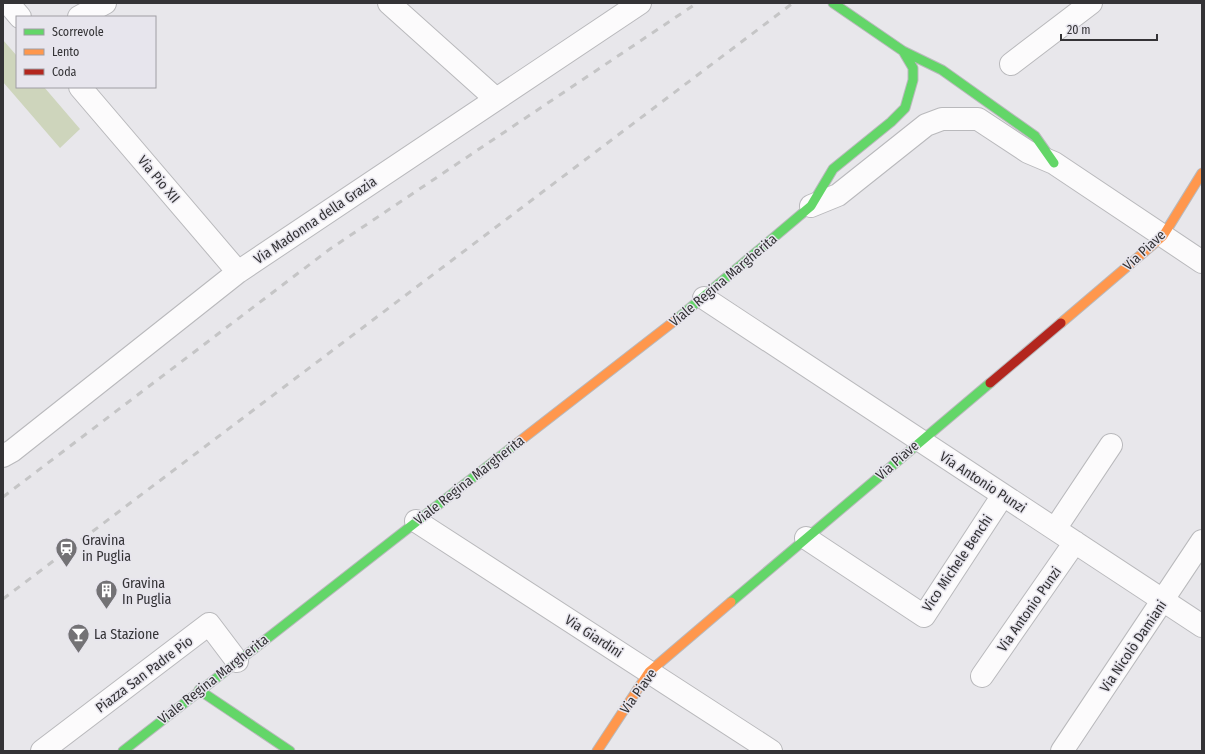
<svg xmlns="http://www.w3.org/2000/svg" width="1205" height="754" viewBox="0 0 1205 754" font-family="'Fira Sans Condensed',sans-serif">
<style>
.green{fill:#ced5bc}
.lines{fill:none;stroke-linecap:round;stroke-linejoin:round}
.street-casing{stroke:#b9b9bc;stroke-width:24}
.fast-casing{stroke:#b9b9bc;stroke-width:11}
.slow-casing{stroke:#b9b9bc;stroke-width:11}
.jam-casing{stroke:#b9b9bc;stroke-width:11}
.street{stroke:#fcfbfc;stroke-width:22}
.fast{stroke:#63d668;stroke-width:9}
.slow{stroke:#ff974d;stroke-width:9}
.jam{stroke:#b3261e;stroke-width:9}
.rail{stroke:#c5c5c6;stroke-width:3;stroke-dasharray:7 7;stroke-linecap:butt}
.labels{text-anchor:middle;stroke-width:3;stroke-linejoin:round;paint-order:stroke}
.street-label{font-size:14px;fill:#343336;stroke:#e7e5ed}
.poi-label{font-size:14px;fill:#343336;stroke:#e7e5ed;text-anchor:start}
</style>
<rect width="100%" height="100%" fill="#e8e7eb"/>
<!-- green -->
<path class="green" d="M3 40 17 56V87H44L80 129 60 148 3 82Z"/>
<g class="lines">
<defs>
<path id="street" d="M8 3 20 17
M389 3 496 99
M79 17 105 3
M1011 64 1091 3
M80 87 238 272
M811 206 838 195 926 125 942 119H978L1028 152 1054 163 1202 262
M704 298 1202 626
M3 456 12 451 238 272 640 3
M416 521 771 751
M1055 529 1111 445
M806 538 924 616 1003 495
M982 676 1075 542
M42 751 209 624 237 661
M1062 751 1202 541"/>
<path id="fast" d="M833 3 903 51 942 70 1035 136 1054 163
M677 319 811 206 833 169 891 122 905 108 913 80V68L903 51
M731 602 990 383
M199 690 290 751
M123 751 516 444"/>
<path id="slow" d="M1061 323 1163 236 1202 173
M516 444 677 319
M597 751 649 672 731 602"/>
<path id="jam" d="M990 383 1061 323"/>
</defs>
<!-- street casing -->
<use href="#street" class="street-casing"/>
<!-- fast casing -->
<use href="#fast" class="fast-casing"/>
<!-- slow casing -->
<use href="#slow" class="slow-casing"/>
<!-- jam casing -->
<use href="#jam" class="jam-casing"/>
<!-- street -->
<use href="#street" class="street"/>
<!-- fast -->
<use href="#fast" class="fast"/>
<!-- slow -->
<use href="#slow" class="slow"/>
<!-- jam -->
<use href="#jam" class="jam"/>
<!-- rail -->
<path class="rail" d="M3 497 330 249 697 3
M3 599 793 3"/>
</g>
<!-- icons -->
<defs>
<symbol id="station-pin" viewBox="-11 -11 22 30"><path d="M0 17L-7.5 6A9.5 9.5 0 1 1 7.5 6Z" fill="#737275" stroke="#e7e5ed"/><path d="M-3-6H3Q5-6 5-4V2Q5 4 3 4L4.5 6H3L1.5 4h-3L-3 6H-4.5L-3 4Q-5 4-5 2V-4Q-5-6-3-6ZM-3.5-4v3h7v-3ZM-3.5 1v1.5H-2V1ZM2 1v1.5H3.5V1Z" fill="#fff"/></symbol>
<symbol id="building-pin" viewBox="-11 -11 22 30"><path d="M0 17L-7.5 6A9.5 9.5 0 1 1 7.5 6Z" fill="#737275" stroke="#e7e5ed"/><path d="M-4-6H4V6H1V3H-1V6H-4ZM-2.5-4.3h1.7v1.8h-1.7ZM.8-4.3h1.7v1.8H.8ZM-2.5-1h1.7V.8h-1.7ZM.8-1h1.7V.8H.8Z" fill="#fff"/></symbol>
<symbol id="bar-pin" viewBox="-11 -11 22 30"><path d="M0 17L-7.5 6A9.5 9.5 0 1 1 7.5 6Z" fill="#737275" stroke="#e7e5ed"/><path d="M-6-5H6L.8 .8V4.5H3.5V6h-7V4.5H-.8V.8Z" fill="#fff"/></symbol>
</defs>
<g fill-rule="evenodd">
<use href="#station-pin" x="54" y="536" width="25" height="34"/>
<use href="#building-pin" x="94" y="578" width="25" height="34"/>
<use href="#bar-pin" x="66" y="622" width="25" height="34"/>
</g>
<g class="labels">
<!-- street labels -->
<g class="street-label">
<text transform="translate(159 179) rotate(50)" y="5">Via Pio XII</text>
<text transform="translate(315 220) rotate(-34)" y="5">Via Madonna della Grazia</text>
<text transform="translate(1144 250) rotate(-43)" y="5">Via Piave</text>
<text transform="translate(723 280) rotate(-40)" y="5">Viale Regina Margherita</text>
<text transform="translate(897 460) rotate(-41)" y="5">Via Piave</text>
<text transform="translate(469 480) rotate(-38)" y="5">Viale Regina Margherita</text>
<text transform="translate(983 482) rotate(33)" y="5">Vía Antonio Punzi</text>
<text transform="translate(957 563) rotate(-56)" y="5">Vico Michele Benchi</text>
<text transform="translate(1029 609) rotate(-55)" y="5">Via Antonio Punzi</text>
<text transform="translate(594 636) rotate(33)" y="5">Via Giardini</text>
<text transform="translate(1133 646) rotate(-56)" y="5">Via Nicolò Damiani</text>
<text transform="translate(144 674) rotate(-37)" y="5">Piazza San Padre Pio</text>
<text transform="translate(213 679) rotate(-38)" y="5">Viale Regina Margherita</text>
<text transform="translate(638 691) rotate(-54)" y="5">Via Piave</text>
</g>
<!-- poi labels -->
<g class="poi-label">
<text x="82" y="545">Gravina<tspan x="82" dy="16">in Puglia</tspan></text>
<text x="122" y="588">Gravina<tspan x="122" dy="16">In Puglia</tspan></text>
<text x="94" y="639">La Stazione</text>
</g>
</g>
<!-- border -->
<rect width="1205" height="754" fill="none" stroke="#343336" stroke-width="8"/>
<!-- legend -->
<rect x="16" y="16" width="140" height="72" fill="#e7e5ed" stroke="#9f9ea4"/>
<rect x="24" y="29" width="20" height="6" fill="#63d668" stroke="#9f9ea4"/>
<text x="52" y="36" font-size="12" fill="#343336">Scorrevole</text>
<rect x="24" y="49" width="20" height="6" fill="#ff974d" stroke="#9f9ea4"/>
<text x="52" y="56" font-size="12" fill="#343336">Lento</text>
<rect x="24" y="69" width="20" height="6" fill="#b3261e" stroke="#9f9ea4"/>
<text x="52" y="76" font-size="12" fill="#343336">Coda</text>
<!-- scale -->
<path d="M1061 34v6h96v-6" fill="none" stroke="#343336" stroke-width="2"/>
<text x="1067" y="34" font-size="12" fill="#343336" stroke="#e7e5ed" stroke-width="3" paint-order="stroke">20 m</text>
</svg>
